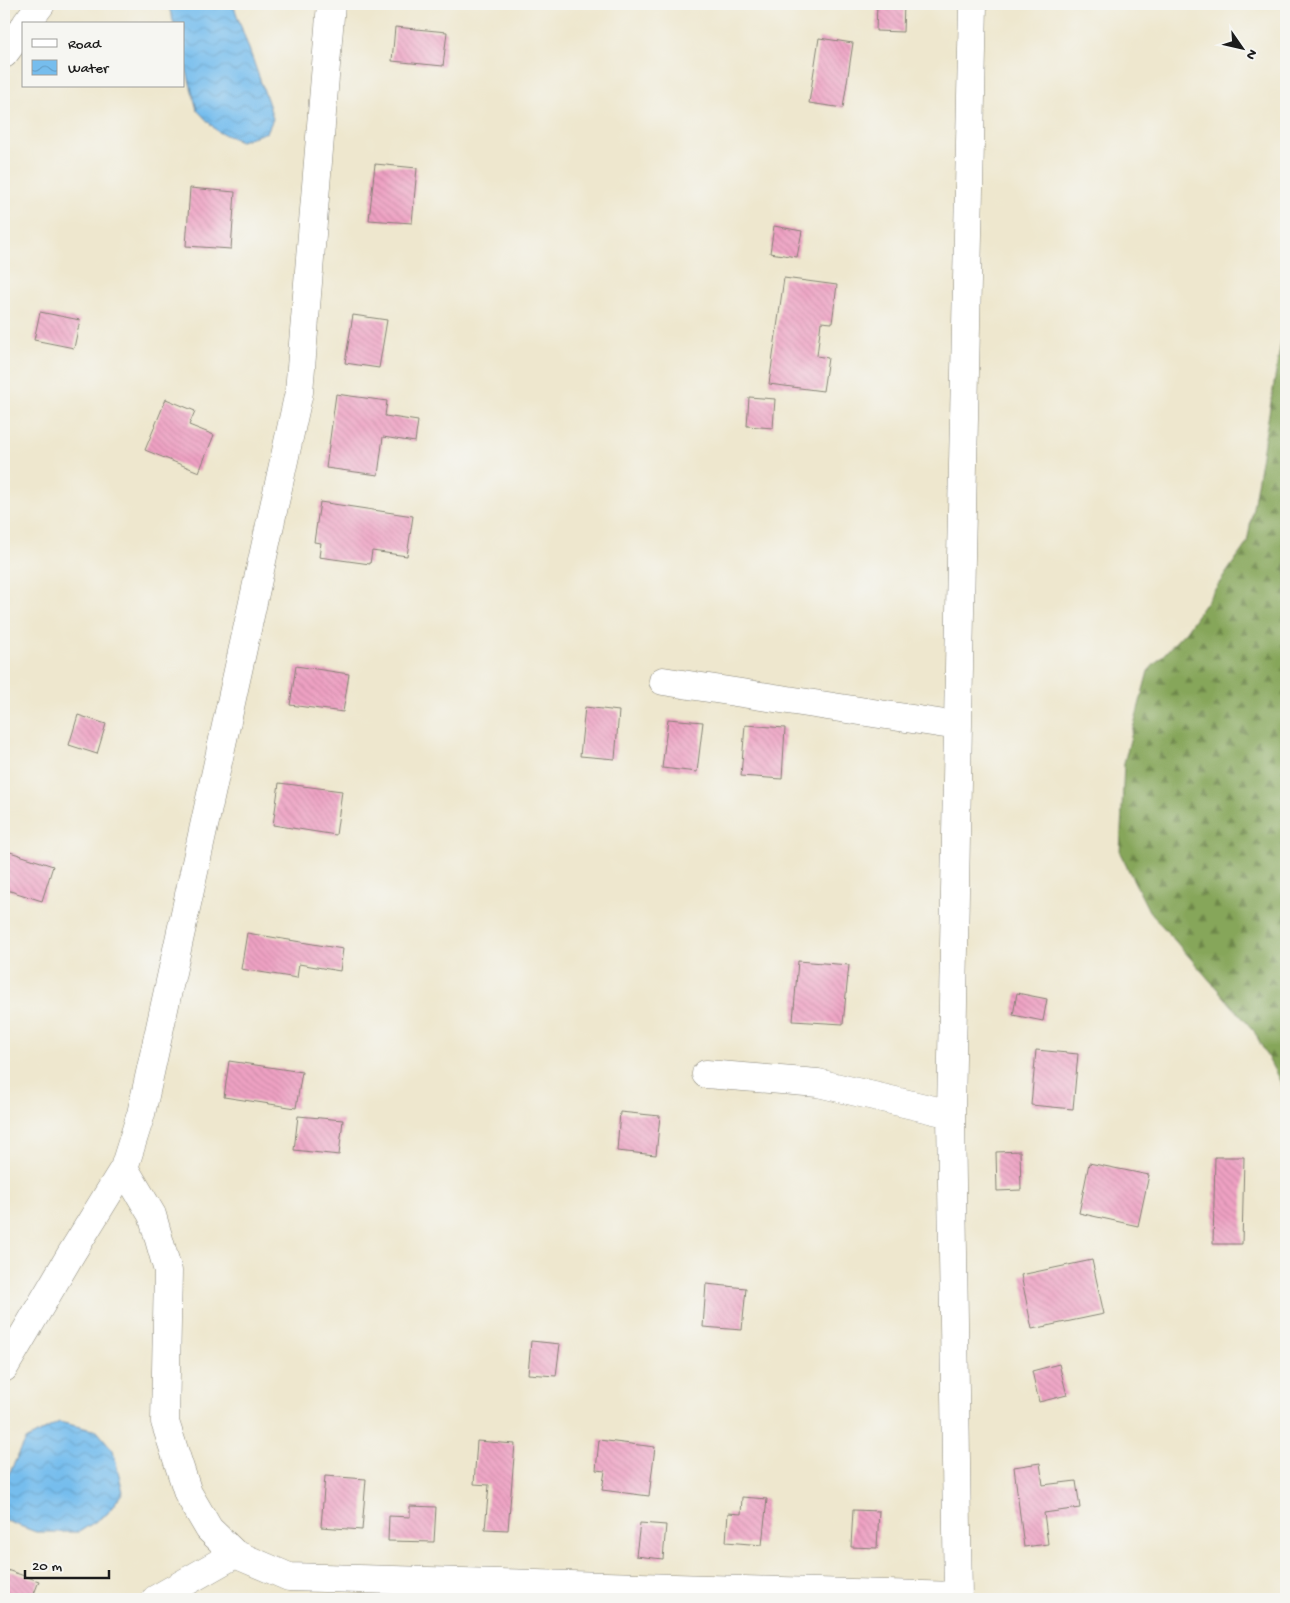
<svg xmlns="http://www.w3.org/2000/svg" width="1290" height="1603" viewBox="0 0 1290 1603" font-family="'Gochi Hand',sans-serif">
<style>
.forest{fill:url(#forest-firs);stroke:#51613b}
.water{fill:url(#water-waves);stroke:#496c84}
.building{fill:url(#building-back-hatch)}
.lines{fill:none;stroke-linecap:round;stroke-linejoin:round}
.minor-casing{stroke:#858275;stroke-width:29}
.minor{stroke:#fff;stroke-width:28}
</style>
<defs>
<pattern id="forest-firs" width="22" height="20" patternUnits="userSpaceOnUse" patternTransform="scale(1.25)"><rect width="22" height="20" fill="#86a65a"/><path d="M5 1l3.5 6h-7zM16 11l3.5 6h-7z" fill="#6d864a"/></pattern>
<pattern id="water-waves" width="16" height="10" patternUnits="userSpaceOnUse" patternTransform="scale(1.25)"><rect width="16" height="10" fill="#76bded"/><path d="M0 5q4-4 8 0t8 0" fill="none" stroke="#66a2cb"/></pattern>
<pattern id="building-back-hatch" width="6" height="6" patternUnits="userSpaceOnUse" patternTransform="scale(1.25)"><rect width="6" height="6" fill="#eea1c3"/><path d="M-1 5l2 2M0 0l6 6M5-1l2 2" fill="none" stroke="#cc8aa7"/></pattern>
</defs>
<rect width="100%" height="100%" fill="#f6f6f2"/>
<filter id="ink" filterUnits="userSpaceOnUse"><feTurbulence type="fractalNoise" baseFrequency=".02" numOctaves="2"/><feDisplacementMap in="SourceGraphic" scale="10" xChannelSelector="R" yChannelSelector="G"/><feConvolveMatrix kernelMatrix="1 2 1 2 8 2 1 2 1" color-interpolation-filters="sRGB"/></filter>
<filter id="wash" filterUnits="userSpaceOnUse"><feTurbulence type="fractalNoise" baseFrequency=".0096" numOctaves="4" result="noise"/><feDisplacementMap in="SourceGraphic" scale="20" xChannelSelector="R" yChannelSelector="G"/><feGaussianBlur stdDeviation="1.12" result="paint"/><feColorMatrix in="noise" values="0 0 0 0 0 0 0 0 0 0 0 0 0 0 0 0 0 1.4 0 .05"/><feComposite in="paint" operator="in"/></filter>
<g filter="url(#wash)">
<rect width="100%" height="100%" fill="#eee7ce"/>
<!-- forest -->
<path class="forest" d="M1286 313V1093L1254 1031 1149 911 1120 853 1124 763 1148 671 1186 631 1247 543Z"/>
<!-- water -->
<path class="water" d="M168 4H233L269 105 273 119 267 132 241 141 218 132 197 110 184 60V24H174Z
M59 1422 97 1431 113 1450 123 1492 107 1514 79 1532H36L4 1520V1483L26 1440Z"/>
<g id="blocks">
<!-- building -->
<path class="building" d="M877 4H904L903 32 876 31Z
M395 27 447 32 443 66 392 61Z
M819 38 853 43 843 108 809 103Z
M375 164 417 168 412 223 369 220Z
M190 188 235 192 231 249 186 246Z
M774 226 802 231 797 257 770 253Z
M784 278 837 285 832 323 821 322 817 356 828 358 823 391 769 384Z
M40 312 80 320 74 348 34 340Z
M353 315 387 320 379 368 345 363Z
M336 394 387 401 385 416 418 421 415 442 383 437 378 475 326 468Z
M749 397 775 399 773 428 747 426Z
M166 399 195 411 189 425 214 435 199 472 145 450Z
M320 502 413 516 407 556 372 551 370 564 319 557 321 543 314 542Z
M296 666 349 674 343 712 290 705Z
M585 707 619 711 615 759 580 756Z
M78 715 106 724 97 754 69 745Z
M668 719 703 722 697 772 662 768Z
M745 725 785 728 782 779 741 776Z
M279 783 342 791 336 835 273 825Z
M4 850 53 866 42 901 4 889Z
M247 933 343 949 340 971 299 964 297 978 241 969Z
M798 961 849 965 843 1024 793 1021Z
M1017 993 1047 999 1043 1021 1013 1015Z
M1036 1050 1078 1054 1073 1109 1031 1105Z
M229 1061 302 1072 296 1108 224 1097Z
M620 1112 660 1116 656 1155 617 1151Z
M298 1116 343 1120 339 1155 294 1150Z
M1020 1151 1021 1190 997 1191 996 1152Z
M1215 1157H1244L1242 1244H1213Z
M1089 1163 1149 1175 1138 1226 1079 1213Z
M1092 1260 1104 1314 1032 1329 1021 1275Z
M706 1284 746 1288 742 1330 703 1327Z
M531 1341 560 1344 556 1376 528 1374Z
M1059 1364 1067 1395 1039 1402 1032 1371Z
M599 1440 655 1447 649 1496 602 1490 605 1471 596 1470Z
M477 1441 515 1444 508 1530 485 1529 489 1485 474 1484Z
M1040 1463 1043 1485 1076 1481 1080 1508 1044 1513 1048 1544 1024 1547 1014 1467Z
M325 1476 366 1479 362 1530 321 1527Z
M742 1497 767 1499 762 1545 726 1542 728 1513 741 1514Z
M410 1506 436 1507 434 1542 388 1541 389 1516 410 1517Z
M853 1510 879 1511 877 1548 851 1547Z
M640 1523 666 1525 663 1559 636 1556Z
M4 1569 39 1581 32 1599H4Z"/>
</g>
</g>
<g filter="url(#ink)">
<use href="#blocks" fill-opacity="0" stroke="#858275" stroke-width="1"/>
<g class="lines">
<defs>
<path id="minor" d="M26 24 41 4
M4 54 24 27
M663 681 958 726
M706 1074 818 1083 951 1114
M124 1168 152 1215 168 1271 165 1422 188 1493 209 1529 235 1554 289 1577 958 1596
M4 1368 71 1254 124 1168 141 1114 299 392 331 4
M156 1599 235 1554
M958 1599 951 1114 961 557 973 4"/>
</defs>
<!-- minor casing -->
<use href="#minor" class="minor-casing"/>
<!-- minor -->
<use href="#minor" class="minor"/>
</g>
</g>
<!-- margin -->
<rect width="1290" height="1603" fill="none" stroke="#f6f6f2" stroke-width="20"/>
<!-- legend -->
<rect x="22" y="22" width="162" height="65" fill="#f6f6f2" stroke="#9f9f9c"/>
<rect x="32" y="39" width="25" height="8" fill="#ffffff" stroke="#9f9f9c"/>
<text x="68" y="48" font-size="15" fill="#1c1c1c">Road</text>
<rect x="32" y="60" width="25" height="15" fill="url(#water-waves)" stroke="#9f9f9c"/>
<text x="68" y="72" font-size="15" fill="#1c1c1c">Water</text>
<!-- north arrow -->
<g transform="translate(1242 48) rotate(124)" stroke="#f6f6f2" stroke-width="4" paint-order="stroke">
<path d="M0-4L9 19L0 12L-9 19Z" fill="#1c1c1c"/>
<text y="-8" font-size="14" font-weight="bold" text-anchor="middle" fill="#1c1c1c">N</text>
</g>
<!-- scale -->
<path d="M25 1570v8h84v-8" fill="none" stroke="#1c1c1c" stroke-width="2.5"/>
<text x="32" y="1570" font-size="15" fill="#1c1c1c" stroke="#f6f6f2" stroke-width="4" paint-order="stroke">20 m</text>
</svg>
